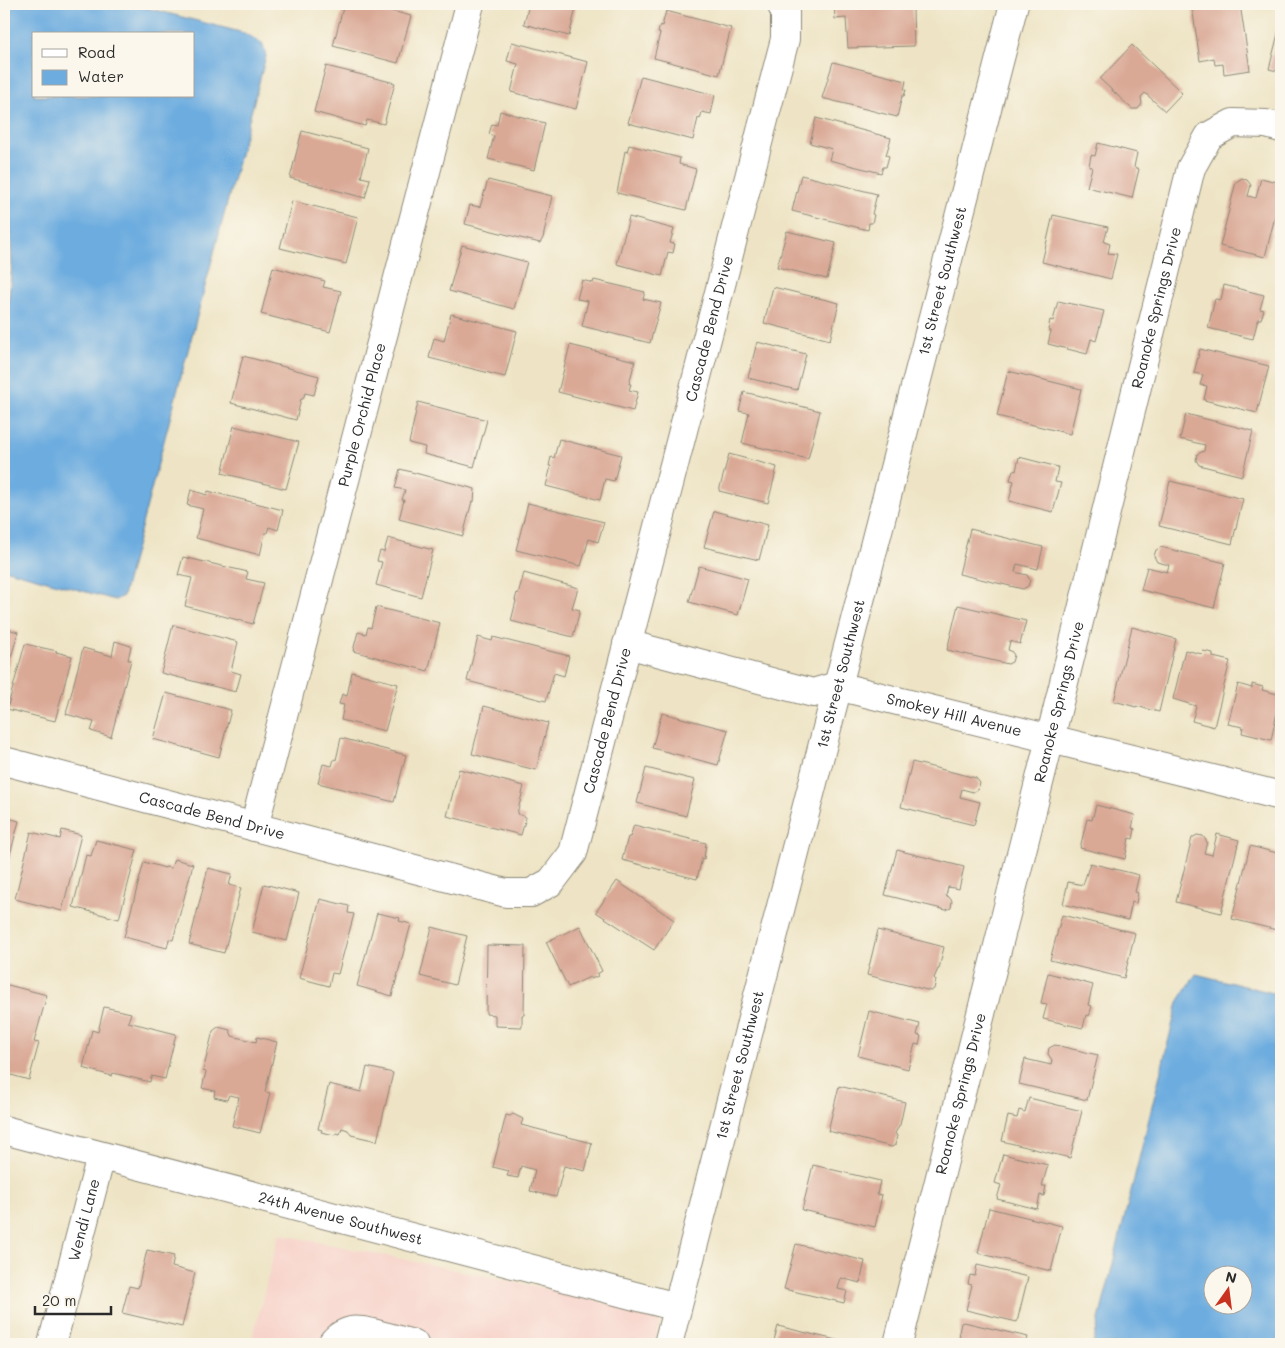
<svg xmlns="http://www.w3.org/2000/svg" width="1285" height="1348" viewBox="0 0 1285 1348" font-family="Mali,sans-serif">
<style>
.built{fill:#f7d1c9}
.water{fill:#6cacdf;stroke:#4c6c85;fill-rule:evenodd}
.building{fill:#daa996}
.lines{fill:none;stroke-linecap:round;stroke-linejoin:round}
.minor-casing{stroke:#8c8878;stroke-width:30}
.minor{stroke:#fff;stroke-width:28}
.labels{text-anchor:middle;stroke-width:5;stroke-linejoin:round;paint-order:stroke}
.street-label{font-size:15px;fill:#2b2b2b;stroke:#fbf7ec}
</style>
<rect width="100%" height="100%" fill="#fbf7ec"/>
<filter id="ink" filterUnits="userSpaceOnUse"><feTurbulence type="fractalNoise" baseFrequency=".02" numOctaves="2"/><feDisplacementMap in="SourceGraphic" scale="10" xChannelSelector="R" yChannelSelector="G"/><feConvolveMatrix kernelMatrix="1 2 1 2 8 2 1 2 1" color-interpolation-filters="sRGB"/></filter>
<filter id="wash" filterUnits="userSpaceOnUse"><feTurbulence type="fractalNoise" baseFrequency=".0096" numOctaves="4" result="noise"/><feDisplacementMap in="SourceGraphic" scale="20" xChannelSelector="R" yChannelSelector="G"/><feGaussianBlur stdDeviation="1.12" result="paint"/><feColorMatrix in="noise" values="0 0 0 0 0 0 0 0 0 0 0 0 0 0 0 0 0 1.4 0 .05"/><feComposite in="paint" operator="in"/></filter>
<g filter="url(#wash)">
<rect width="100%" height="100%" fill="#eee4c5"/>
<!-- built -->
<path class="built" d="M279 1234 563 1292 661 1317 654 1344H251Z"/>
<!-- water -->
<path class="water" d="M4 4H132L244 33 262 43 266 56 123 596 115 600 4 569V315L8 308 12 264 10 220 4 210ZM34 34H194V96H34Z
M1196 974 1281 995V1344H1093L1178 1002ZM1212 1276H1242V1306H1212Z"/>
<g id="blocks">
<!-- building -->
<path class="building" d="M344 4H365L411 16 398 63 333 46Z
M529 4H577L569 36 524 24Z
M834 4H914V9H913L914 46 848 48 846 18 835 19Z
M1210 4H1240L1250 70 1224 74 1223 64 1215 65 1214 58 1200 61 1192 6Z
M666 11 731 28 719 75 654 58 660 33H658L660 25 662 26Z
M1281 22V72L1269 69Z
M512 42 588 62 576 109 511 92 518 64 507 61Z
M1132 45 1182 93 1165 111 1145 93 1141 97 1142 104 1138 109H1132L1100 79Z
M833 62 906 81 904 90H906L904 96H902L897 117 822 98Z
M326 66 395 83 384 124 367 120 365 126 314 112Z
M641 76 715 95 711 114 702 112 700 119 698 118 693 140 628 123Z
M500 111 545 123 534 170 488 159 494 136 489 134 492 124 497 125Z
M816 118 891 138 886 155 889 156 886 167H883L881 173 829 160 832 149 810 143Z
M302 131 368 148 361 177 370 179 365 198 290 178Z
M1098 143 1137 153 1134 167 1139 169 1132 198 1087 187 1092 167 1089 166 1091 155 1095 156Z
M629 145 680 158 679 164 696 169 686 210 617 193 625 151 627 152Z
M801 175 877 194 872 214 874 215 872 223H869L868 230 792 211Z
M1242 178 1247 180 1251 185 1248 196 1256 198 1261 178 1281 183V192L1265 257 1220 246 1236 182Z
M488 180 552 196 543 238 540 243 465 224 470 205 480 207Z
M292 201 358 217 346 264 280 248Z
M1053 215 1108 227 1104 242 1110 244 1108 253 1117 254 1111 279 1042 262Z
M629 217 674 229 670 243 675 244 673 253 668 252 662 276 617 264Z
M787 231 836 243 827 279 777 267Z
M462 245 527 262 514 309 449 291Z
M273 267 325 281 323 287 341 291 330 332 261 314Z
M582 280 593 283 594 280 645 292 643 299 661 303 650 343 582 326 588 301 577 299Z
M1224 285 1264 295 1260 309 1264 310 1261 319H1258L1253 339 1208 328 1215 299 1221 300Z
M773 287 839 303 830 340 764 323Z
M1058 301 1104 311 1096 341 1091 339 1087 354 1048 344 1051 331 1048 330 1050 320 1053 321Z
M451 314 517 331 505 377 429 358 434 338 444 341Z
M757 342 806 354 797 390 748 378Z
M570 345 635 361 629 384H631L629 390 638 392 633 411 558 392Z
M1200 349 1269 366 1257 413 1204 400 1207 386 1200 385 1203 375 1194 373Z
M243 356 319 376 314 395 305 393 303 399H301L296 420 231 403Z
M1008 371 1081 389 1070 434 997 416Z
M744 392 820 411 808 459 742 443 749 413 739 411Z
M418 402 487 420 474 467 424 454 425 447 409 443Z
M1186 414 1253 431 1242 476 1199 465 1196 460 1197 454 1204 451 1205 445 1180 439Z
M234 426 299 442 286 489 222 473Z
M559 439 621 455 614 481 605 479 600 500 546 486 551 466H549L551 457 554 458Z
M729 454 777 467 768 503 719 491Z
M1019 457 1058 467 1055 482 1061 483 1053 512 1009 501 1014 481 1010 480 1013 470 1016 471Z
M400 469 475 489 474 502 472 501 463 536 399 519 404 500H402L405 490 395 488Z
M1170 481 1243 499 1232 544 1159 526Z
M191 490 207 495 208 491 283 510 278 530 269 527 267 533H265L260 555 196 538 203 509 187 505Z
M528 503 604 522 598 542 589 539 581 566 516 550Z
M714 511 768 525 759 560 704 547Z
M970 529 1043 547 1038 569 1017 564 1015 572 1027 575 1030 580 1028 586 1023 589 959 574Z
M388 538 433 550 421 597 376 585 382 562 377 561 380 551 384 552Z
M1161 547 1225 563 1214 608 1141 590 1147 567 1167 572 1169 565 1157 562 1154 556 1156 550Z
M183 557 248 572 246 579 264 583 253 624 185 606 192 578 178 575Z
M699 566 748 579 738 615 689 602Z
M524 573 578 588 572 608 580 610 573 637 511 621 516 601 515 600 517 593 518 594Z
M958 605 1026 621 1020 644 1010 641 1008 650 1011 651 1014 655 1012 662 1008 664 947 650Z
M376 607 440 623 428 671 353 651 358 632 366 634 368 627 371 628Z
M173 625 238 642 231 671 241 674 236 692 161 673Z
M1132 627 1176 639 1159 712 1136 706V707L1114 701Z
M4 628 18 632 4 684Z
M478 637 492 641 493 637 569 656 564 676 554 673 546 701 467 681Z
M115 641 131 646 128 660H131L111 737 91 731 94 722 66 714 83 648 112 656Z
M25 644 57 651 56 652 72 656 55 721 7 709Z
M1185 650 1202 654 1203 651 1213 653V657L1230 661 1214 727 1192 721 1196 706 1173 699Z
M352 672 398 684 385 731 341 720 344 705 339 704 342 694 347 696Z
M1238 684 1252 688V684L1263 687 1262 690 1281 695 1271 740 1242 733 1243 727 1228 724Z
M166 693 231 710 219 757 153 739Z
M484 706 548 723 536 770 472 754Z
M662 713 728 730 718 765 652 748Z
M341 738 406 755 394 802 318 783 323 764 332 766 334 759 336 760Z
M912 762 976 778 980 783 978 789 973 792 962 789 960 797 980 802 974 825 901 807Z
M646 768 695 780 686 816 637 803Z
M459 769 524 786 517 814 526 817 521 835 447 816Z
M1096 805 1135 815 1132 828 1135 829 1133 839 1129 838 1125 859 1080 848 1087 819 1092 820Z
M4 814 8 815V818L19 821 4 877Z
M634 825 706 843 704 859 702 858 697 879 622 860 628 837H630Z
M62 830 81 835 62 911 15 899 31 832 60 839Z
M1217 834 1239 840 1221 913 1176 902 1192 838 1197 835 1203 836 1207 842 1204 853 1212 855Z
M96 840 137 850 119 919 73 907 86 855 91 856Z
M1250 846 1281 854V912L1277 930 1232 919Z
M897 850 964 867 959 889 948 887 946 896 949 897 952 901 951 908 946 910 885 895Z
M174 859 193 864 173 940 169 939 167 948 124 937 144 862 165 868V867L171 868Z
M1090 863 1139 875 1135 892 1138 893 1136 903 1132 902 1128 920 1063 904 1068 882 1083 885Z
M208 868 232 874 229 885 241 888 224 953 189 944Z
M617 881 674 920 654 950 596 912Z
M264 884 299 893 287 941 252 932Z
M320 899 349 906 348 913 354 914 338 974 332 973 329 986 299 978Z
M377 913 400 918 399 921 411 924 392 996 357 986Z
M1062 915 1135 933 1124 978 1050 960Z
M580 926 602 971 597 974 598 976 591 979 590 977 568 987 546 942Z
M432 927 467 936 455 985 420 976Z
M878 930 944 947 939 969H938L934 978 936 980 934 989 931 991 867 975Z
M487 945 525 946 524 1015H522V1027L495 1026V1015L486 1014Z
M1048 973 1093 985 1088 1005 1092 1006 1089 1016 1086 1015 1083 1028 1043 1019 1047 1004 1041 1003Z
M4 984 47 995 34 1042 39 1043 29 1080 4 1073Z
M104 1007 131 1013 128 1022 176 1034 165 1079 151 1076 150 1082 113 1073 112 1076 83 1068 92 1030 98 1032Z
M869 1011 920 1024 917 1035 921 1036 919 1045 915 1044 908 1069 858 1056Z
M218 1027 230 1030 232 1036 256 1042 257 1037 277 1042 265 1092 270 1093 260 1133 232 1126 239 1097 229 1095 227 1100 214 1097 215 1091 202 1088 206 1072 203 1071 213 1031Z
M1055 1045 1098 1055 1087 1100 1019 1084 1025 1059 1051 1065 1052 1060 1048 1054 1049 1048Z
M367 1067 393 1073 377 1141 351 1135 348 1130 342 1128 340 1134 336 1133 335 1135 321 1132 322 1130 318 1129 329 1084 361 1092Z
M839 1086 905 1102 900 1125 895 1133 897 1136 895 1145 892 1147 828 1131Z
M1029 1098 1082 1111 1070 1158 1002 1141 1008 1116 1017 1118 1019 1110 1025 1112Z
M513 1114 523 1119 521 1125 592 1143 585 1171 564 1166 556 1197 530 1191 535 1170 521 1166 518 1178 507 1176 509 1171 493 1167 506 1115 510 1116Z
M1003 1154 1048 1165 1042 1186H1046L1044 1196 1040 1195 1037 1209 997 1199 1001 1185 995 1183Z
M813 1165 880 1181 877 1194 882 1195 875 1227 802 1210Z
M989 1208 1062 1226 1051 1271 978 1253Z
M796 1244 865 1261 860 1283 841 1278 838 1289 847 1291 844 1303 784 1289Z
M147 1250 174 1256 172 1267 195 1273 182 1327 122 1313 129 1286 138 1288Z
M977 1265 1028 1277 1017 1322 966 1310 972 1285 968 1284 970 1275 975 1276Z
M964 1322 1028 1337 1026 1344H957L960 1335 959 1332 961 1323Z
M778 1326 844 1342V1344H773Z"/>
</g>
</g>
<g filter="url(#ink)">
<use href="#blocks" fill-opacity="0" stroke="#8c8878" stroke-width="1"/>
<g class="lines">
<defs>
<g id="minor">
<path id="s1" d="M627 644 813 693 837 686 1281 796"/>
<path id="s2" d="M4 761 506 893H531L551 882 573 853 785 39V12L781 4"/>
<path id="s3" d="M254 827 470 4"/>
<path id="s4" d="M4 1130 677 1307"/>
<path id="s5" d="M52 1344 101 1156"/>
<path d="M332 1344C334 1339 345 1332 351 1331 364 1328 399 1341 414 1344"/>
<path id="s6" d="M668 1344 1014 4"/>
<path id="s7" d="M898 1344 1050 739 1191 168 1209 136 1233 123 1266 124 1281 128"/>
</g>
</defs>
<!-- minor casing -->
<use href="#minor" class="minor-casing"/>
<!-- minor -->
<use href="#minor" class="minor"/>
</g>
</g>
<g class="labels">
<!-- street labels -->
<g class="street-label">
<text dy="5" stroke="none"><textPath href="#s6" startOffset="1098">1st Street Southwest</textPath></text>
<text dy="5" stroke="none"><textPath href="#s7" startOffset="1068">Roanoke Springs Drive</textPath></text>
<text dy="5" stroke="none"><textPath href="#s2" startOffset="1145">Cascade Bend Drive</textPath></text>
<text dy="5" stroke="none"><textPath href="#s3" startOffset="426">Purple Orchid Place</textPath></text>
<text dy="5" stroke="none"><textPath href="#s6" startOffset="692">1st Street Southwest</textPath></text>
<text dy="5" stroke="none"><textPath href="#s7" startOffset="662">Roanoke Springs Drive</textPath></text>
<text dy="5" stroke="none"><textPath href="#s1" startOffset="338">Smokey Hill Avenue</textPath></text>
<text dy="5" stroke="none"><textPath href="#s2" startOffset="740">Cascade Bend Drive</textPath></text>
<text dy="5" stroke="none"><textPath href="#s2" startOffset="215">Cascade Bend Drive</textPath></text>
<text dy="5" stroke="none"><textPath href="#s6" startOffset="288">1st Street Southwest</textPath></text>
<text dy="5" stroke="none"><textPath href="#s7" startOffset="258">Roanoke Springs Drive</textPath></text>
<text dy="5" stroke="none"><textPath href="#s4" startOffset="348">24th Avenue Southwest</textPath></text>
<text dy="5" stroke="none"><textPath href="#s5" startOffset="128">Wendi Lane</textPath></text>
</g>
</g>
<!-- margin -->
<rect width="1285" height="1348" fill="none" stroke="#fbf7ec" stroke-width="20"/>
<!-- legend -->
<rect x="32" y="32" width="162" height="65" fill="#fbf7ec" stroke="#a8a59f"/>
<rect x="42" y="49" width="25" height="8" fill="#ffffff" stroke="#a8a59f"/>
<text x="78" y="58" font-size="15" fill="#2b2b2b">Road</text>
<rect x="42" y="70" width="25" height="15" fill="#6cacdf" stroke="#a8a59f"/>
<text x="78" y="82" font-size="15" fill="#2b2b2b">Water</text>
<!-- north arrow -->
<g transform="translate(1228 1290) rotate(14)"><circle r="24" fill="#fbf7ec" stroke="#a8a59f"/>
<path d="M0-4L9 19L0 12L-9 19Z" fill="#c8321e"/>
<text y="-8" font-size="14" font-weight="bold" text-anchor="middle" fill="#2b2b2b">N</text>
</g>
<!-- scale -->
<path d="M35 1306v8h76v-8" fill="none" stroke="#2b2b2b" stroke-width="2.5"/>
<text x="42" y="1306" font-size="15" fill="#2b2b2b" stroke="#fbf7ec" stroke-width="4" paint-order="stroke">20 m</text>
</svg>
